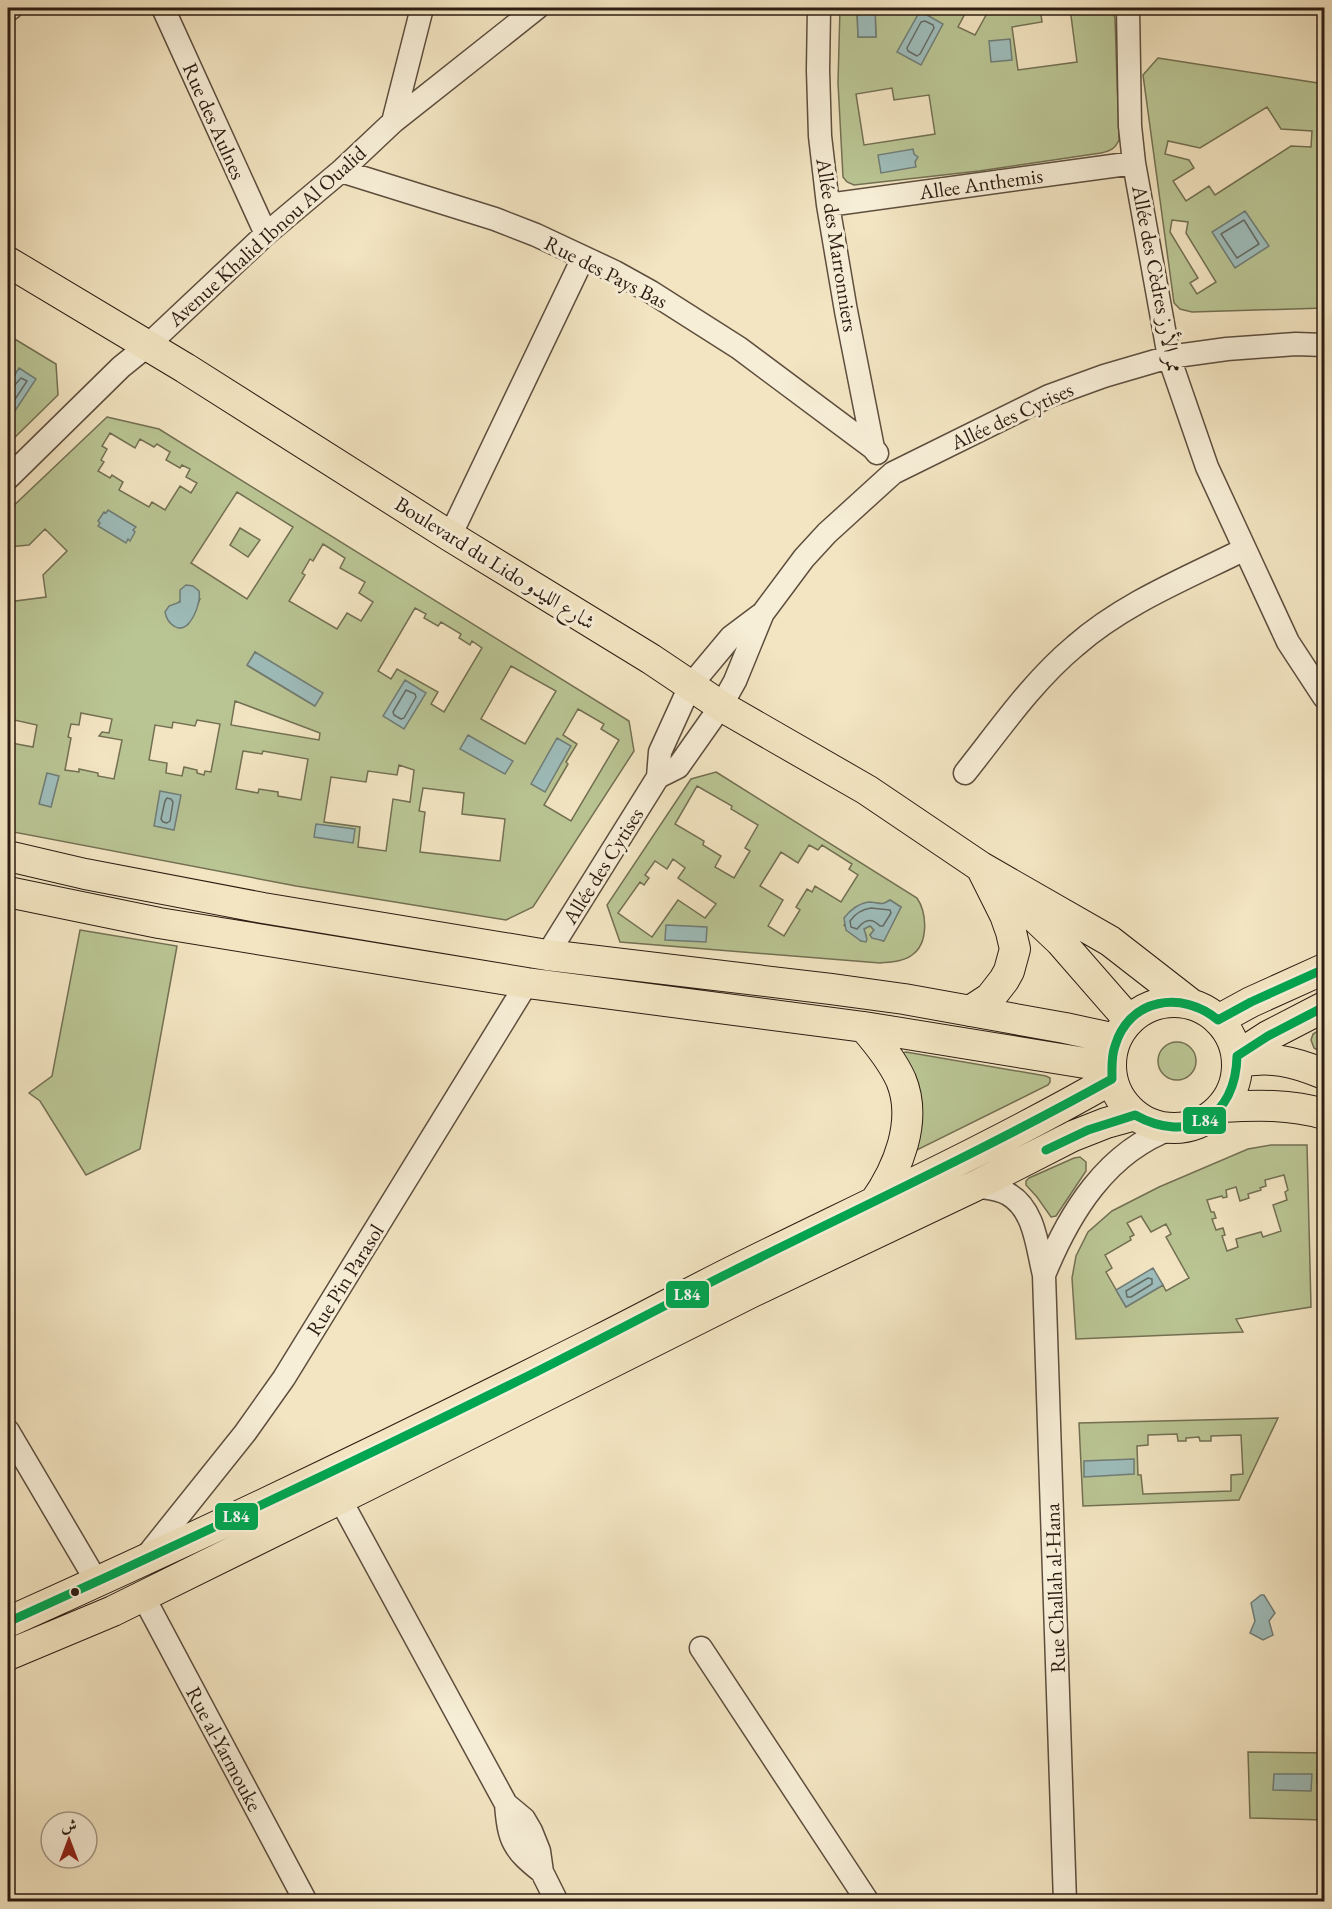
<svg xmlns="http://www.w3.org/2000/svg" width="1332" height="1909" viewBox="0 0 1332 1909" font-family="'EB Garamond',Amiri,serif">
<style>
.green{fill:#bac594;stroke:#737053;stroke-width:1.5;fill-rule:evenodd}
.water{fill:#9ebdbb;stroke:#707d77;stroke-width:1.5}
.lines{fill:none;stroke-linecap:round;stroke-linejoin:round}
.shore{stroke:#656c66;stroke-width:1.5}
.minor-casing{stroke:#5e4e3e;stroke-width:25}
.major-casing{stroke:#2c1c12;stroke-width:32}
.minor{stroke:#f7eed7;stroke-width:22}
.major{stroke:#f3e5c2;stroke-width:30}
.bus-1-casing{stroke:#f7eed7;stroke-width:14}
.bus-1{stroke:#00a651;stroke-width:9}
.bus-dot{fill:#2c1c12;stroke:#f7eed7;stroke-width:2}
.labels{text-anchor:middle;stroke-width:6;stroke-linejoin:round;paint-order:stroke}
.street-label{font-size:21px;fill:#2c1c12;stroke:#f7eed7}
.line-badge{stroke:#f7eed7;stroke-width:2}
.badge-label{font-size:16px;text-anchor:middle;font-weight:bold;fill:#fff}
</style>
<rect width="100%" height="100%" fill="#f3e5c2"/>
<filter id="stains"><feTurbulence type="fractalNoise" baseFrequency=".00333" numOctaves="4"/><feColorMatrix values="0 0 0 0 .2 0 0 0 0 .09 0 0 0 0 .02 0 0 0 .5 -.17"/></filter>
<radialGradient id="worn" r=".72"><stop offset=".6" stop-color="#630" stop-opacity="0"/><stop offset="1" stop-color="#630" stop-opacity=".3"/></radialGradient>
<!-- green -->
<path class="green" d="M840 8H857L858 37H876L875 8H968L958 27 975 35 990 8H1040L1042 22 1012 27 1018 70 1077 62 1070 8H1111L1115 18 1119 140C1115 149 1110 151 1101 153L979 171 854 185 847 182 843 177 838 83ZM892 88 894 100 929 95 935 134 864 145 856 94Z
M1158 58 1324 84V308L1192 312 1180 309 1174 303 1143 75ZM1267 107 1281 129 1312 131 1311 147 1291 146 1215 195 1209 186 1186 201 1173 181 1194 168 1189 160 1165 154 1168 141 1200 148ZM1172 220 1188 222 1186 233 1216 282 1197 294 1190 283 1198 278 1170 232Z
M8 335 56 364 58 395 8 444V415L11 417 19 369 8 386Z
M107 417 159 429 629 721 634 751 533 907 506 920 296 886 8 831V761L12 743 33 747 37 725 14 720 13 714 8 709V602L46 597 43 575 67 551 45 529 29 545 8 547V511ZM110 433 135 448 140 439 154 447 157 444 170 452 166 460 180 468 182 465 190 469 186 477 197 483 191 493 180 486 165 510 152 502 149 507 119 490 123 482 112 475 110 478 98 471 104 462 101 460 107 449 102 446ZM237 492 293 527 247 599 191 563ZM323 544 345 558 340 568 365 582 359 593 373 602 361 621 347 613 337 629 289 601 305 575 302 573 310 559 313 561ZM200 599 188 624 178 603 181 600ZM415 608 426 614 424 618 438 626 441 622 461 634 459 638 470 645 472 641 482 648 444 712 431 704 438 692 397 669 391 679 378 671ZM255 652 315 706 248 666ZM511 666 556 691 525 744 481 719ZM235 701 320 733 319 740 231 725ZM578 709 604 724 601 729 619 740 571 821 544 805 568 764 566 762 577 744 563 735ZM81 713 112 719 109 733 102 732 99 736 122 740 114 779 98 776V773L79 769V772L65 770 71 738 68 737 71 724 79 725ZM197 720 220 724 211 772 205 771 204 775 197 773V770L184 767 182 776 166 773 167 763 149 760 155 725 172 728 173 722 195 726ZM243 751 262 754 263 751 308 759 301 800 278 796V792L259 789 258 793 236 789ZM399 765 414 770 410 802 393 799 386 851 358 847 360 827 324 822 331 777 366 782 368 771 397 775ZM423 788 464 793 462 814 505 819 500 861 420 852 425 812 419 811Z
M240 528 260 540 248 557 230 545Z
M716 772 917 898C927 913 929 943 912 955 903 962 890 962 880 963L620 942 607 905 691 779ZM697 786 732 806 731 809 758 825 745 848 750 851 734 878 715 867 721 856 703 845 704 841 675 824ZM809 845 818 850 822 845 852 864 849 869 858 875 841 902 815 886 812 892 807 889 796 907 800 910 784 936 768 926 783 900 760 886 781 852 798 863ZM673 859 685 868 678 878 716 904 705 918 678 900 652 937 618 913 640 882 644 885 649 878 645 875 655 861 667 869ZM890 900 901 907 883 941 870 935 874 930 870 926 865 927 864 932 866 935 861 941 844 925 877 903 884 904Z
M80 930 177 946 140 1149 86 1175 40 1101 29 1093 52 1076Z
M1324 1027V1054L1314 1048 1311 1040 1313 1034Z
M1158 1061a19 19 0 1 1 38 0a19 19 0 1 1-38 0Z
M906 1052 1046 1076 1050 1078V1082L1048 1085 917 1150 915 1149 902 1053Z
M1271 1145H1307L1311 1307 1236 1319 1243 1332 1076 1339 1072 1278 1076 1256 1088 1232 1112 1211 1159 1187 1248 1149ZM1284 1175 1288 1190 1285 1192 1287 1200 1273 1205 1281 1231 1263 1237 1261 1232 1236 1239 1238 1247 1227 1251 1222 1236 1225 1235 1223 1228 1216 1230 1212 1219 1216 1218 1214 1212H1211L1207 1200 1222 1196 1223 1198 1227 1197 1226 1190 1236 1187 1240 1201 1249 1198 1248 1194 1261 1190 1260 1188 1266 1186 1265 1180ZM1141 1216 1151 1232 1166 1224 1171 1234 1166 1237 1189 1278 1166 1291 1163 1285 1126 1307 1106 1272 1112 1268 1105 1255 1131 1240 1130 1237 1134 1235 1127 1223Z
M1080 1157 1086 1162V1171L1056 1216 1051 1217 1037 1197 1026 1185V1181L1029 1178 1074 1158Z
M1278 1418 1239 1500 1083 1506 1079 1423ZM1177 1434 1178 1441H1186V1438L1199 1437 1200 1441H1211V1436L1241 1435 1243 1474 1231 1475V1491L1143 1494 1141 1475H1138L1137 1446 1148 1445V1435Z
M1248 1752 1324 1753V1770H1317V1784H1324V1820L1250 1818Z"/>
<!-- water -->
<path class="water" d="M857 8H875L876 37H858Z
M920 11 943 24 921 65 897 52Z
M1010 39 1012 60 991 62 989 41Z
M913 149 914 154 918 157 915 162 916 167 881 173 878 155Z
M1245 211 1269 246 1235 268 1212 232Z
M19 368 36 379 11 417 8 415V386Z
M108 510 136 527 133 530 135 532 130 541 128 539 126 543 98 526 100 523 98 521 104 512 106 513Z
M186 585 193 586 199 591C201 601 195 616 189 623 179 635 167 623 165 612L169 606 180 602V590Z
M255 652 323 693 315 706 247 665Z
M405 680 426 693 404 729 383 716Z
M468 735 513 761 505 774 460 749Z
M557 738 571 746 545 792 531 784Z
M47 773 59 776 51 807 39 804Z
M160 791 181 795 174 830 154 826Z
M316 824 355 829 353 843 314 837Z
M890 900 901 907 884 941 872 938 870 935 874 930 870 926 864 929 867 939 866 942 861 941 846 930 844 918C850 910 860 902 871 902 881 903 880 906 890 900Z
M666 925 707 927 706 942 665 940Z
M1153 1268 1163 1285 1126 1307 1116 1290Z
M1134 1459V1474L1084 1477V1461Z
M1261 1595H1264L1275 1613 1269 1621 1273 1635 1263 1640 1250 1633 1255 1621 1251 1603Z
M1274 1774H1312L1311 1791 1273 1790Z"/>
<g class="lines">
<!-- shore -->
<path class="shore" d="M925 21 933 25 934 28 920 54 917 56 908 51 907 48 921 22Z
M1244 220 1259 244 1237 258 1221 234Z
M8 388 13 387 21 378 27 381 8 410
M406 690 415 694 416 697 404 718 401 719 394 715 393 712Z
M167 798 171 799 173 802 170 821 167 823 163 822 161 819 165 801Z
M871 908 890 910 891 913 883 926H880C871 917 864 920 857 929L851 927 850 921C855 914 863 909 871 908Z
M1148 1278 1152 1279V1284L1131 1297H1127L1126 1291Z"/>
<defs>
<path id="minor" d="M163 8 266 234
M819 8 818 70 820 136 828 205 846 311 873 448 877 453
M1128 8 1130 126 1134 163 1169 357 1207 467 1288 642 1324 697
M8 10 11 8
M393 122 422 8
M341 171 495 219 536 235 615 272 651 292 739 348 873 448
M828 205 1134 163
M8 478 121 367 147 346 266 234 341 171 393 122 537 8
M450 536 583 258
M965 773C1000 729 1032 682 1075 646 1124 603 1187 578 1245 549
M658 777 678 767 721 706 735 681 762 615
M547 955 658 777 660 752 690 686 731 637 763 613 804 558 827 533 893 473 1049 396 1104 376 1169 357 1227 349 1296 344 1324 345
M975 1186C986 1188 998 1188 1008 1194 1035 1209 1037 1247 1044 1275L1065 1902
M1044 1275C1069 1213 1107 1151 1173 1128
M8 1431 97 1582
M340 1499 506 1804 524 1819 531 1831 539 1851 542 1872 557 1902
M145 1558 245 1433 284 1378 527 983
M143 1596 306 1902
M701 1648 868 1902
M506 1804C509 1841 513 1849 542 1872"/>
<path id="major" d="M8 262 185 368 450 536 651 659 721 706 867 790 981 867 1110 941 1191 1004
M8 856 85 874 263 908 547 955 831 989 904 999 1065 1028 1116 1039
M8 892 159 923 527 983 864 1027 1110 1067
M1021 904 1060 941 1129 1020
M1111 1065a63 63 0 1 1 126 0a63 63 0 1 1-126 0Z
M970 1011 990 998 1004 980 1009 971 1015 949 1011 932 1005 915 981 867
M1218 1020 1251 1002 1324 969
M864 1027C878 1043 892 1060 901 1080 918 1121 898 1169 874 1203
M1237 1056 1268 1036 1324 1007
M1237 1063C1269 1055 1295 1062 1324 1074
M1221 1107C1257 1105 1290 1104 1324 1114
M8 1622C207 1533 404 1438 599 1340 643 1318 687 1294 731 1272 858 1209 988 1150 1112 1079
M8 1655 113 1611 368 1485 750 1293 975 1186 1073 1136 1106 1123 1135 1115"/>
</defs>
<!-- minor casing -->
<use href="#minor" class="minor-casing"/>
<!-- major casing -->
<use href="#major" class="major-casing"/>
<!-- minor -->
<use href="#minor" class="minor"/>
<!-- major -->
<use href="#major" class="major"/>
<defs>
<path id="bus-1" d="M1046 1150 1088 1130 1135 1115C1189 1145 1236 1117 1237 1056L1268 1036 1318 1010
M8 1622C183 1543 356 1461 528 1376 596 1342 663 1306 731 1272 859 1208 988 1148 1112 1079 1112 1068 1111 1057 1115 1046 1129 998 1182 990 1218 1020L1251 1002 1324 969"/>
</defs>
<!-- bus-1 casing -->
<use href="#bus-1" class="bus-1-casing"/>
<!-- bus-1 -->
<use href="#bus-1" class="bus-1"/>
</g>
<!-- markers -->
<circle class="bus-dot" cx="75" cy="1592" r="5"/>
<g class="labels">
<!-- street labels -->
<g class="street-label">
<text transform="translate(214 121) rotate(66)" y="7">Rue des Aulnes</text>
<text transform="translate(981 184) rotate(-8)" y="7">Allee Anthemis</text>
<text transform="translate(267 236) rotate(-42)" y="7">Avenue Khalid Ibnou Al Oualid</text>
<text transform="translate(837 245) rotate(81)" y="7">Allée des Marronniers</text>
<text transform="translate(606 272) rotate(27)" y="7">Rue des Pays Bas</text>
<text transform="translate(1157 279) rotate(79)" y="7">Allée des Cèdres ممر الأرز</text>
<text transform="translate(1012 416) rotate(-25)" y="7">Allée des Cytises</text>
<text transform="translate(495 563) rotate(32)" y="7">Boulevard du Lido شارع الليدو</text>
<text transform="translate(603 866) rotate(-58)" y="7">Allée des Cytises</text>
<text transform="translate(345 1280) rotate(-58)" y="7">Rue Pin Parasol</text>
<text transform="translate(1055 1588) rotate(-92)" y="7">Rue Challah al-Hana</text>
<text transform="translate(224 1749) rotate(62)" y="7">Rue al-Yarmouke</text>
</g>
</g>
<g class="line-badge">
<rect x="1182" y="1106" width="45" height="29" rx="6" fill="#00a651"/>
<rect x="665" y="1280" width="45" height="29" rx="6" fill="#00a651"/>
<rect x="214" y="1502" width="45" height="29" rx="6" fill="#00a651"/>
</g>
<g class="badge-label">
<text x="1205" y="1126">L84</text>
<text x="687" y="1300">L84</text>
<text x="236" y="1522">L84</text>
</g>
<!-- margin -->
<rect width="1332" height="1909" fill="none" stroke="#f3e5c2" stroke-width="30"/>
<rect x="9" y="9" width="1314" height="1891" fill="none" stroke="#2c1c12" stroke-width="3"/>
<rect x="15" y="15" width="1302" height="1879" fill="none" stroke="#2c1c12" stroke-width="1.5"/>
<!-- north arrow -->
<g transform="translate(69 1840)"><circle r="28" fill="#f7eed7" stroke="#a69a88" stroke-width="1.5"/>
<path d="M0-4.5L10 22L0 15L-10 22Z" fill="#8f2418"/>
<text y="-9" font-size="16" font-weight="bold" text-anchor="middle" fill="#2c1c12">ش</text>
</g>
<rect width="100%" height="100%" filter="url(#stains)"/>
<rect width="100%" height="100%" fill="url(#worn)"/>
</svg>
